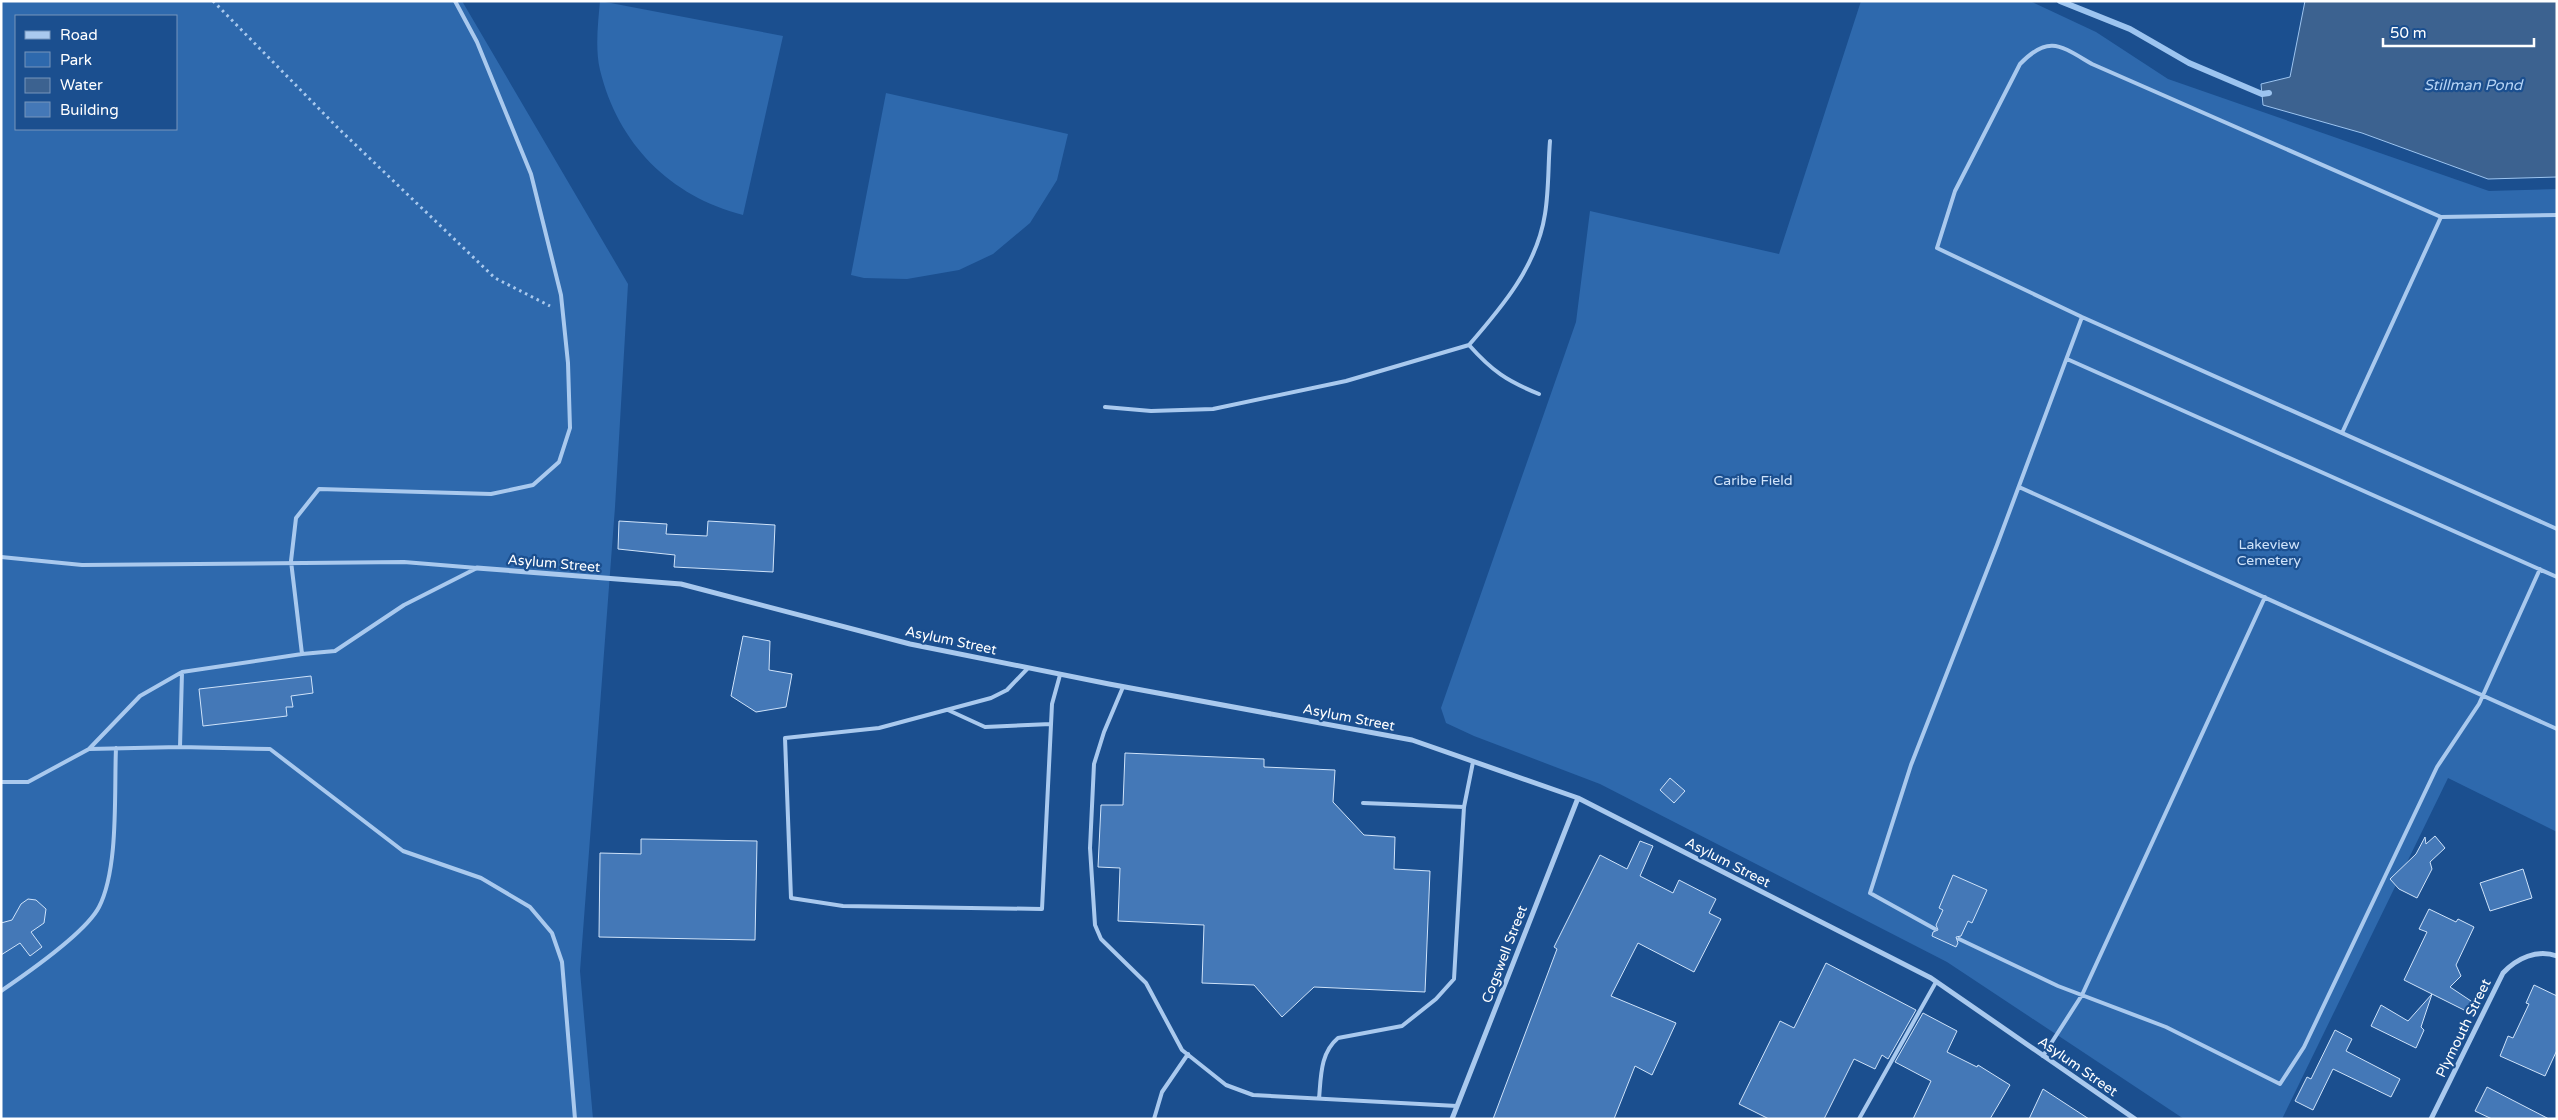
<svg xmlns="http://www.w3.org/2000/svg" width="2558" height="1120" viewBox="0 0 2558 1120" font-family="'Varela Round',sans-serif">
<style>
.green{fill:#2e69ad;fill-rule:evenodd}
.water{fill:#3c6290;stroke:#9cc4f0}
.lines{fill:none;stroke-linecap:round;stroke-linejoin:round}
.stream{stroke:#9cc4f0;stroke-width:6}
.building{fill:#4478b7;stroke:#cfe3fa}
.path{stroke:#a9c9ee;stroke-width:3;stroke-dasharray:2.5 4;stroke-linecap:butt}
.lane{stroke:#a9c9ee;stroke-width:4}
.street{stroke:#a9c9ee;stroke-width:5}
.labels{text-anchor:middle;stroke-width:4.5;stroke-linejoin:round;paint-order:stroke}
.park-label{font-size:14px;fill:#cfe3fa;stroke:#1b4f8f}
.street-label{font-size:14px;fill:#fff;stroke:#1b4f8f}
.water-label{font-size:15px;font-style:italic;fill:#b5d3f5;stroke:#1b4f8f}
</style>
<rect width="100%" height="100%" fill="#1b4f8f"/>
<!-- green -->
<path class="green" d="M1 1H462L628 284 615 507 580 971 593 1119H1ZM16 16H176V129H16Z
M600 1 783 36 743 215C670 196 618 144 600 70 595 49 598 23 600 1Z
M1861 1H2030L2096 32 2168 79 2489 191 2557 189V832L2448 778 2282 1119H2184L1947 962 1600 784 1474 736 1446 723 1441 708 1576 322 1590 211 1779 254Z
M886 93 1068 134 1057 180 1030 223 993 254 959 270 907 279 864 278 851 275Z"/>
<!-- water -->
<path class="water" d="M2305 1H2557V177L2488 179 2362 133 2263 105 2261 84 2290 77Z"/>
<g class="lines">
<!-- stream -->
<path class="stream" d="M2060 1 2130 29 2189 63 2262 94 2269 93"/>
</g>
<!-- building -->
<path class="building" d="M619 521 667 524 666 534 707 536 708 521 775 525 773 572 674 567 675 555 618 549Z
M743 636 770 641 769 670 792 674 786 707 756 712 731 696Z
M311 676 313 693 291 696 293 707H286L287 716 203 726 199 689Z
M1125 753 1264 759V767L1335 770 1333 802 1364 835 1395 837 1394 869 1430 871 1425 992 1314 987 1282 1017 1254 985 1202 983 1204 925 1118 921 1120 868 1098 867 1101 805H1123Z
M1670 778 1685 791 1674 803 1660 790Z
M2435 836 2445 848 2430 862 2432 869 2417 898 2399 889 2390 879 2416 854 2425 837 2426 844Z
M641 839 757 841 755 940 599 937 600 853 641 854Z
M1640 841 1653 846 1640 876 1673 893 1679 880 1716 899 1709 913 1721 919 1694 972 1638 943 1611 996 1676 1023 1652 1075 1635 1066 1614 1119H1493L1557 949 1554 947 1600 855 1627 869Z
M2523 869 2532 898 2490 911 2480 883Z
M1953 875 1987 890 1972 923 1968 921 1961 936 1956 937 1958 943 1956 947 1932 936 1933 932 1938 930 1936 925 1943 910 1939 908Z
M28 899 36 900 46 909 44 923 31 932 42 947 30 956 20 943 1 955V923L12 920 21 904Z
M2429 909 2456 922 2458 919 2474 927 2456 965 2461 976 2450 987 2477 1005 2472 1014 2432 994 2421 1027 2424 1030 2416 1048 2371 1026 2381 1005 2408 1021 2432 994 2404 980 2427 932 2419 929Z
M1826 963 1916 1010 1888 1059 1882 1055 1875 1069 1854 1059 1824 1119H1769L1739 1104 1780 1021 1794 1028Z
M2534 985 2557 996V1050L2545 1076 2500 1056 2508 1036 2513 1038 2529 1004 2526 1003Z
M1923 1013 1957 1031 1947 1052 1977 1067 1978 1065 2010 1085 1990 1119H1913L1931 1081 1895 1062Z
M2335 1030 2352 1039 2346 1051 2400 1079 2391 1097 2333 1069 2313 1110 2295 1101 2307 1077 2311 1079Z
M2487 1087 2549 1119H2492L2475 1111Z
M2043 1089 2089 1119H2029Z"/>
<g class="lines">
<!-- path -->
<path class="path" d="M213 1 338 128 495 278 550 306"/>
<!-- lane -->
<path class="lane" d="M2557 215 2441 217 2092 64C2061 46 2049 34 2020 64L1955 191 1937 248 2082 317 2557 529
M2067 359 2557 577
M1539 394C1507 381 1492 371 1469 345 1502 307 1537 266 1545 214 1549 190 1548 165 1550 141
M1105 407 1151 411 1213 409 1346 381 1469 345
M2342 433 2441 217
M2019 487 2557 729
M1 557 82 565 404 562 477 568
M302 654 335 651 404 605 477 568
M1028 668 1007 690 991 698 879 728 785 738 791 898 843 906 1042 909 1052 704 1060 675
M1123 687 1104 732 1094 764 1090 848 1095 925 1101 939 1146 983 1182 1050 1226 1085 1253 1095 1457 1106
M948 710 985 727 1051 724
M180 747 182 672
M89 749 180 747 270 749 403 851 481 878 530 907 552 933 562 962 575 1119
M1 782H28L89 749 140 696 182 672 302 654 291 561 296 518 319 489 491 494 533 485 559 462 570 428 568 363 561 295 531 174 477 42 455 1
M1363 803 1464 807
M1935 929 1870 893 1911 765 1997 545 2082 317
M1959 939 2058 986 2166 1027 2280 1084 2304 1047 2437 767 2479 704 2540 569
M1 991C26 974 86 932 99 907 119 868 114 792 116 748
M2043 1056 2082 995 2265 597
M1319 1099C1321 1077 1320 1053 1338 1038L1402 1026 1436 999 1454 979 1464 807 1473 762
M1154 1119 1162 1092 1188 1054
M1859 1119 1936 982"/>
<!-- street -->
<path class="street" d="M477 568 681 584 910 644 1109 684 1412 740 1578 798 1931 978 2135 1119
M1452 1119 1578 798
M2431 1119 2503 973C2517 958 2537 949 2557 956"/>
</g>
<g class="labels">
<!-- park labels -->
<g class="park-label">
<text x="1753" y="485">Caribe Field</text>
<text x="2269" y="549">Lakeview<tspan x="2269" dy="16">Cemetery</tspan></text>
</g>
<!-- street labels -->
<g class="street-label">
<text transform="translate(554 563) rotate(5)" y="5">Asylum Street</text>
<text transform="translate(951 640) rotate(12)" y="5">Asylum Street</text>
<text transform="translate(1349 717) rotate(11)" y="5">Asylum Street</text>
<text transform="translate(1728 862) rotate(27)" y="5">Asylum Street</text>
<text transform="translate(1504 954) rotate(-69)" y="5">Cogswell Street</text>
<text transform="translate(2463 1028) rotate(-64)" y="5">Plymouth Street</text>
<text transform="translate(2078 1066) rotate(35)" y="5">Asylum Street</text>
</g>
<!-- water labels -->
<g class="water-label">
<text x="2473" y="90">Stillman Pond</text>
</g>
</g>
<!-- border -->
<rect width="2558" height="1120" fill="none" stroke="#ffffff" stroke-width="5"/>
<!-- legend -->
<rect x="15" y="15" width="162" height="115" fill="#1b4f8f" stroke="#7695bc"/>
<rect x="25" y="31" width="25" height="8" fill="#a9c9ee" stroke="#7695bc"/>
<text x="60" y="40" font-size="15" fill="#ffffff">Road</text>
<rect x="25" y="52" width="25" height="15" fill="#2e69ad" stroke="#7695bc"/>
<text x="60" y="65" font-size="15" fill="#ffffff">Park</text>
<rect x="25" y="78" width="25" height="15" fill="#3c6290" stroke="#7695bc"/>
<text x="60" y="90" font-size="15" fill="#ffffff">Water</text>
<rect x="25" y="102" width="25" height="15" fill="#4478b7" stroke="#7695bc"/>
<text x="60" y="115" font-size="15" fill="#ffffff">Building</text>
<!-- scale -->
<path d="M2383 38v8h151v-8" fill="none" stroke="#ffffff" stroke-width="2.5"/>
<text x="2390" y="38" font-size="15" fill="#ffffff" stroke="#1b4f8f" stroke-width="4" paint-order="stroke">50 m</text>
</svg>
